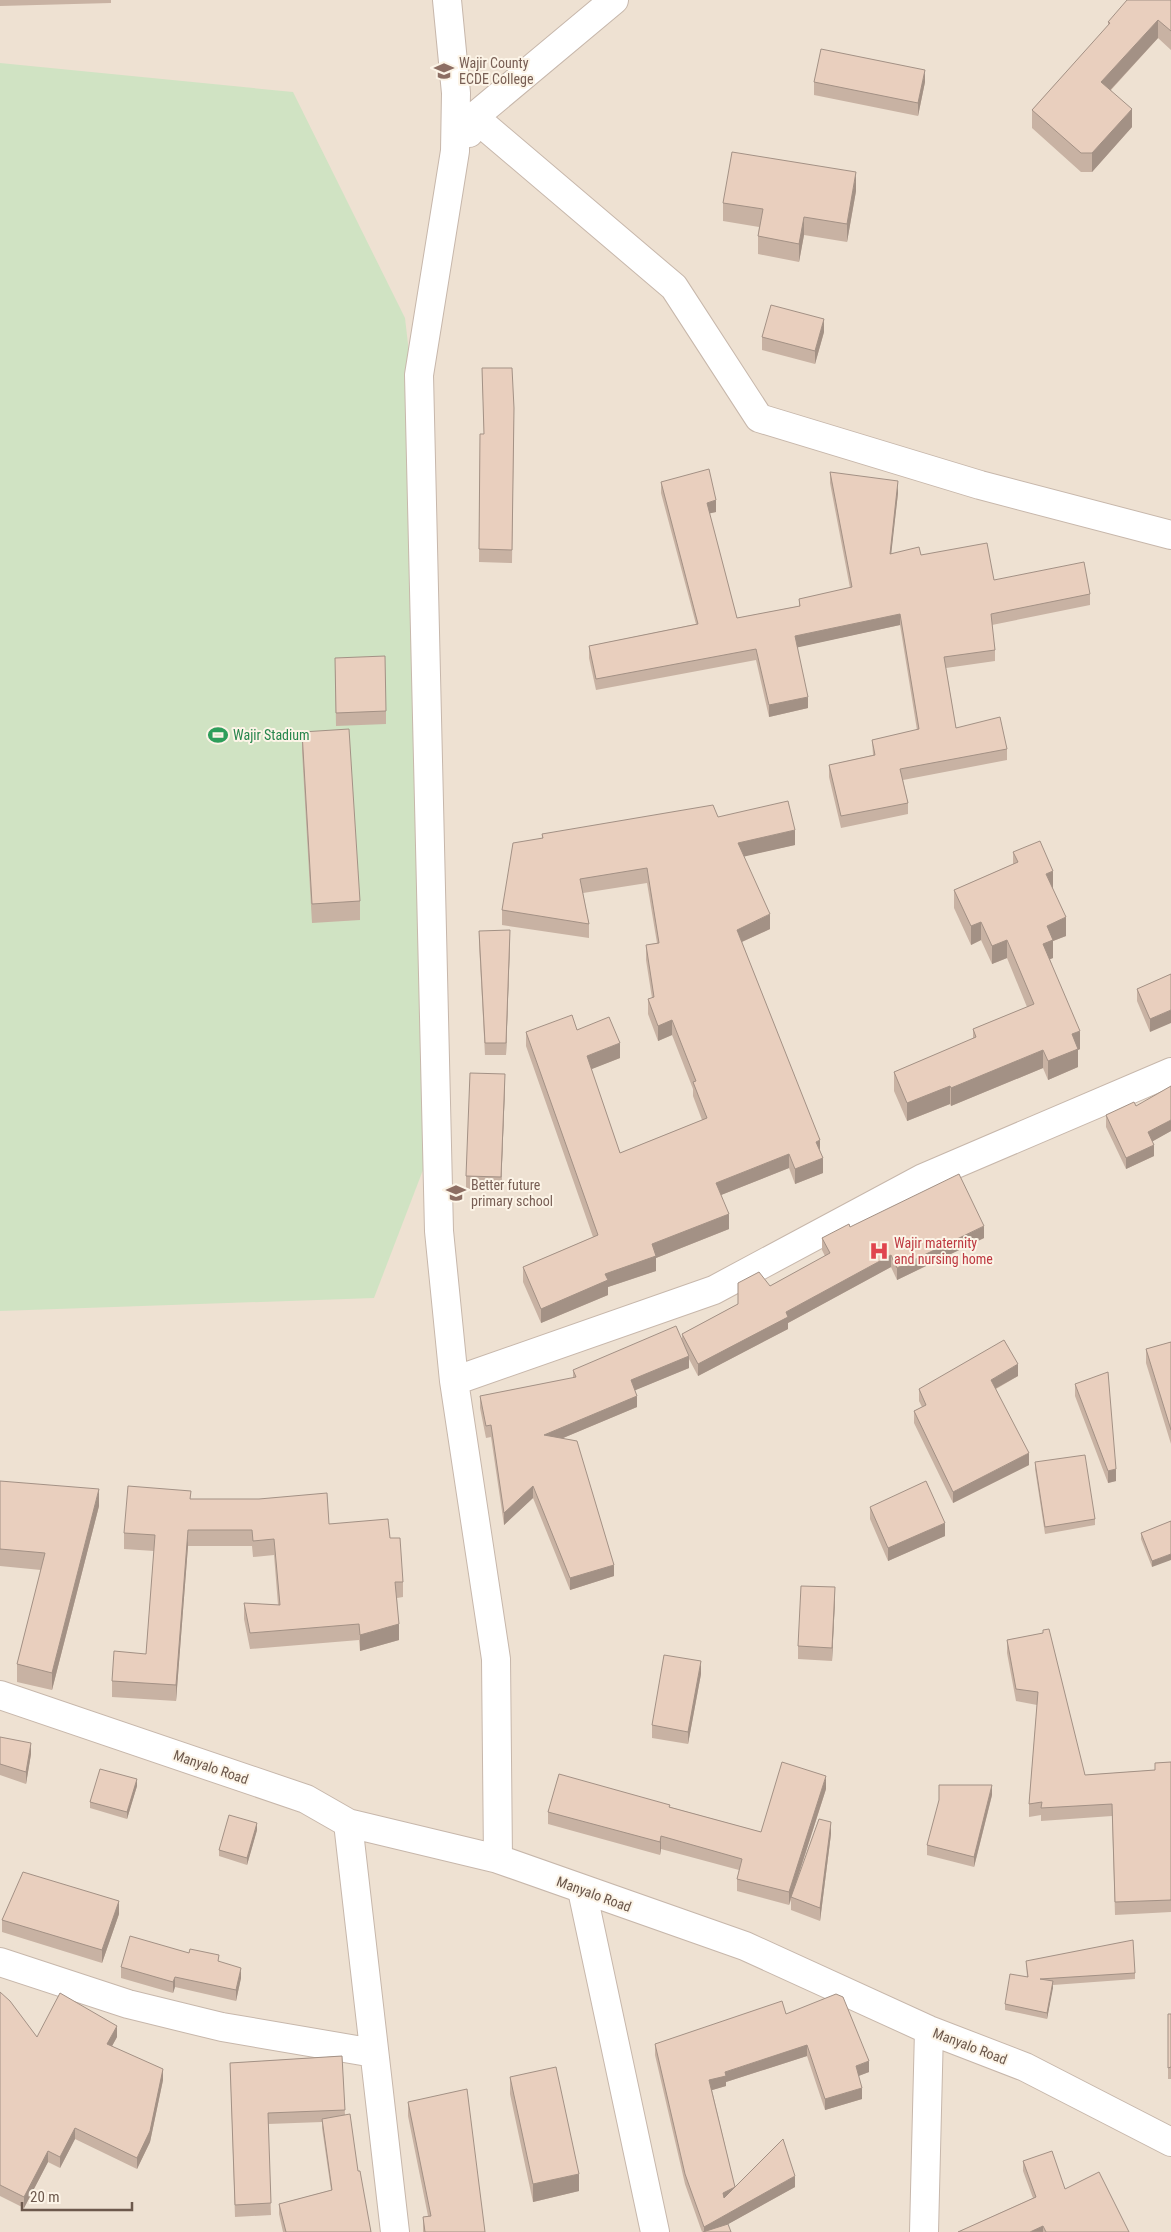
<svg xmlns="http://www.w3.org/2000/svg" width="1171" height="2232" viewBox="0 0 1171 2232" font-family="'Roboto Condensed',sans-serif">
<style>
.residential{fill:#eee1d2}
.green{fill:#d0e3c3}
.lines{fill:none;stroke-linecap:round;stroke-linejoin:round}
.minor-casing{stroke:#c7b7ab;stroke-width:30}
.minor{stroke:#fff;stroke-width:28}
.wall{fill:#c8b2a3}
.shaded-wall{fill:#a39185}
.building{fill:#e9cfbe;stroke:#a39185}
.labels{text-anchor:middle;stroke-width:4;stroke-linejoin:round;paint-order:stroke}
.education-label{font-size:14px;fill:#785e54;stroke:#fcf4e7;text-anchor:start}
.leisure-label{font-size:14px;fill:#27864d;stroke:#fcf4e7;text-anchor:start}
.health-label{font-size:14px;fill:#be3a42;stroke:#fcf4e7;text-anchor:start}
.street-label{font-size:14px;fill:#6c584c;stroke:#fcf4e7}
</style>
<rect width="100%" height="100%" fill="#f8f0e2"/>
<!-- residential -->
<path class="residential" d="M0 0H1171V2232H0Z"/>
<!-- green -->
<path class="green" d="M0 63 293 92 405 318 433 562 436 1136 374 1298 0 1311Z"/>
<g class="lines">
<defs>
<path id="minor" d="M447 0 456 93 455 151 419 375 439 1231 454 1381 496 1659 498 1859
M474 117 674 287 759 418 980 485 1171 535
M469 133 474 117 614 0
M454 1381 714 1290 923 1178 1171 1072
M0 1695 306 1799 348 1823 498 1859 745 1946 929 2030 1025 2067 1171 2142
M348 1823 395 2232
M582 1890 655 2232
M0 1962 128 2004 222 2027 374 2053
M924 2232 929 2030"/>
</defs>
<!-- minor casing -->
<use href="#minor" class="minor-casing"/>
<!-- minor -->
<use href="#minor" class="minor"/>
</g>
<!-- wall -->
<path class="wall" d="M0 0H111V3L0 6Z
M1171 0V50L1158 38 1111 90 1132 127 1092 172H1081L1032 128V110L1108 26V22Z
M814 82H925L918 116 814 95Z
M856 191 847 242 804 235 799 262 758 254V236L759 227 723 221V203Z
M824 332 815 364 762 350V337Z
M482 368 514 421 512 563 479 562 480 434H484Z
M830 472 898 493 891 553 921 555 994 580 1090 594V605L992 625 995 650V661L946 668 956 728 1007 749V760L903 780 908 803V814L841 828 829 777V765L873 755 872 740 917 730 900 625 797 647 808 708 769 717 756 660 596 690 589 658V646L696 624 661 493V482L716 512 709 513 737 618 799 606V599L850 588 830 483Z
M335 670 386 711V724L336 726Z
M302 732 360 901V920L312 923 302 751Z
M718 817 795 845 744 856 770 929 742 942 820 1150 823 1173 795 1184 789 1168 721 1195 729 1229 656 1258V1271L608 1287V1295L541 1323 523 1282V1267L593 1237 526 1046V1032L577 1030 620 1058 591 1069 620 1153 702 1120 693 1096V1089L672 1035 658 1041 648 1014V999L652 998 646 960V945L657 943 647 883 583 893 589 924V938L502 925V910L542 839V834Z
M1013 852 1053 889 1066 936 1053 941V958L1050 959 1080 1049 1078 1050V1067L1048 1080 1043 1068 951 1106 950 1104 907 1121 894 1091V1072L973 1039V1029L1027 1007 1007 958 992 964 981 940 971 945 954 908V890L1013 864Z
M479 931 510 942 506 1055H485L479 943Z
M1171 974 1150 1032 1137 1001V989Z
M505 1086 501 1189H466V1176Z
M1136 1106 1171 1131 1152 1141 1154 1156 1126 1169 1106 1127V1115Z
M850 1227 984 1238 897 1280 891 1267 788 1323V1329L698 1376 689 1359V1368L635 1390 637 1407 563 1438 614 1576 570 1590 533 1498 504 1525 491 1437 486 1438 480 1408V1396L573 1378V1370L682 1339V1334L738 1304 770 1286 825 1256 822 1250V1238Z
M1171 1342V1444L1146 1363V1349Z
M1018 1376 996 1389 1029 1465 953 1503 914 1423V1411L922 1407 919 1401V1389Z
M1075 1384 1116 1481 1108 1483 1075 1396Z
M1035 1462 1095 1519V1525L1045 1534 1035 1469Z
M0 1481 99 1506 52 1690 17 1682V1664L41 1570 0 1566Z
M191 1499 329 1524 390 1538 403 1582V1597L397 1598 399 1640 360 1651 359 1640 250 1649 244 1619V1603L278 1605 274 1555 253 1557 252 1546H188L176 1701 112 1697V1681L146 1654 154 1551 124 1549V1533Z
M870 1507 945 1536 888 1561 870 1519Z
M1171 1521 1152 1567 1141 1539V1533Z
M835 1600 832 1661 798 1659V1646Z
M1043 1633 1085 1775 1155 1770V1763L1171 1762V1912L1115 1915 1112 1816 1041 1821V1815L1029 1817V1804L1037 1705 1016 1701 1007 1653V1640Z
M701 1674 688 1744 652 1738V1725Z
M0 1737 31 1754 26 1784 0 1775Z
M137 1786 127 1819 90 1808V1802Z
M826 1789 797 1880 831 1834 820 1921 791 1910V1900L789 1905 737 1891V1879L739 1870 661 1849 660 1855 548 1824V1812L670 1807 761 1832Z
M992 1795 974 1867 927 1855V1845Z
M257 1830 247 1865 219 1856V1850Z
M119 1914 102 1963 2 1932V1920Z
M219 1961 241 1978 236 2001 175 1987 173 1993 121 1978V1967Z
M1026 1961 1135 1973V1979L1053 1985 1047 2019 1005 2010V2004L1027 1977Z
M0 1992 37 2037H117L112 2046 163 2080 150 2142 137 2169 75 2139 60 2168 48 2162 24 2208 0 2196Z
M786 2014 869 2072 858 2076 862 2099 825 2110 807 2056 726 2082V2086L712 2090 735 2188 795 2187 728 2224 702 2232 685 2184 655 2055V2044Z
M1168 2014H1171V2079H1168Z
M342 2056 345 2115 358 2171 371 2232H283L279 2214V2204L331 2190 322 2128V2122L268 2124 271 2215 235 2217 230 2063Z
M510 2077 579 2191 533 2202 510 2094Z
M408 2102 485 2232H423V2217L428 2216 408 2116Z
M1023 2161 1065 2189 1129 2232H958L1033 2198 1023 2171Z"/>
<!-- shaded-wall -->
<path class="shaded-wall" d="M1158 20V38L1101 100V82Z
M925 70V82L918 116V103Z
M1132 109V127L1092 172V153Z
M856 172V191L847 242V224Z
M804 217V235L799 262V244Z
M824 319V332L815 364V351Z
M898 481V493L890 565V554Z
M716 500V512L707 514V503Z
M900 614V625L795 648V636Z
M808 697V708L769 717V705Z
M795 830V845L738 858V843Z
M1053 871V890L1046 874Z
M770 914V929L737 944V930Z
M1066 917V936L1053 941V958L1043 962V944L1047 926Z
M981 922V940L971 945V926Z
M510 930V942L506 1055V1043Z
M1007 940V958L992 964V946Z
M1171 1010V1023L1150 1032V1019Z
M672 1020V1035L658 1041V1026Z
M1080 1031V1049L1078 1050V1067L1048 1080V1061L1072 1034Z
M620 1043V1058L587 1071V1056Z
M1043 1050V1068L951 1106V1088Z
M505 1074V1086L501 1189V1177Z
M950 1086V1104L907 1121V1103Z
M1171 1120V1131L1148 1144V1132Z
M820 1140V1155L816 1142Z
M1154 1145V1156L1126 1169V1158Z
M789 1154V1168L716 1197V1183Z
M823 1158V1173L795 1184V1169Z
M729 1214V1229L656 1258V1271L608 1287V1295L541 1323V1309L605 1274 652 1244Z
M984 1226V1238L897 1280V1268Z
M891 1255V1267L788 1323V1329L698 1376V1364L786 1312Z
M689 1356V1368L631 1392V1380Z
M1018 1364V1376L991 1391V1380Z
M637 1396V1407L544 1446V1435Z
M1029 1453V1465L953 1503V1492Z
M1116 1469V1481L1108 1483V1471Z
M533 1486V1498L504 1525V1513Z
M99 1489V1506L52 1690V1673Z
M945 1523V1536L888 1561V1548Z
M188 1530V1546L176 1701V1685Z
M1171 1554V1560L1152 1567V1561Z
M614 1565V1576L570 1590V1578Z
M835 1587V1600L832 1661V1648Z
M399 1624V1640L360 1651V1635Z
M701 1661V1674L688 1744V1732Z
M31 1743V1754L26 1784V1772Z
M826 1776V1789L791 1898V1897L789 1905V1892Z
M137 1779V1786L127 1819V1812Z
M992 1785V1795L974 1867V1857Z
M831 1822V1834L820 1921V1908Z
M257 1823V1830L247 1865V1858Z
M661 1836V1849L660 1855V1842Z
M119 1901V1914L102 1963V1950Z
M241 1968V1978L236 2001V1990Z
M175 1977V1987L173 1993V1982Z
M1053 1981V1988L1047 2019V2013Z
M117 2026V2037L107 2055V2044Z
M807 2045V2056L726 2082V2086L709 2091V2080L725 2072Z
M869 2061V2072L856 2077V2066Z
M163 2069V2080L150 2142 137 2169V2158Z
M862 2088V2099L825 2110V2099Z
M75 2128V2139L60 2168V2157Z
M48 2151V2162L24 2208V2197Z
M579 2174V2191L533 2202V2184Z
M795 2176V2187L714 2232H704V2227Z
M735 2187 723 2203V2193Z
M1043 2226V2232H1030Z"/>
<!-- building -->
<path class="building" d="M1127 0H1171V31L1158 20 1101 82 1132 109 1092 153H1081L1032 110 1110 23 1108 22Z
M821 49 925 70 918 103 814 82Z
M732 152 856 172 847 224 804 217 799 244 758 236 763 209 723 203Z
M771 305 824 319 815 351 762 337Z
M482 368H512L514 408 512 550 479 549 480 434H484Z
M709 469 716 500 707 503 737 618 800 606 799 599 852 587 830 472 898 481 890 554 919 547 921 555 987 543 994 580 1084 562 1090 594 991 614 995 650 944 657 956 728 1000 717 1007 749 900 769 908 803 841 816 829 765 875 755 872 740 919 729 900 614 795 636 808 697 769 705 756 649 596 679 589 646 698 624 661 482Z
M385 656 386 711 336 713 335 658Z
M349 729 360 901 312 904 302 732Z
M788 801 795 830 738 843 770 914 737 930 820 1140 816 1142 823 1158 795 1169 789 1154 716 1183 729 1214 652 1244 656 1256 605 1274 608 1280 541 1309 523 1267 598 1235 526 1032 572 1015 577 1030 609 1017 620 1043 587 1056 620 1153 707 1118 693 1082 696 1081 672 1020 658 1026 648 999 654 997 646 945 659 943 647 868 580 879 589 924 502 910 513 843 543 838 542 834 713 805 718 817Z
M1040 841 1053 871 1046 874 1066 917 1047 926 1053 940 1043 944 1080 1031 1072 1034 1078 1049 1048 1061 1043 1050 951 1088 950 1086 907 1103 894 1072 976 1037 973 1029 1034 1004 1007 940 992 946 981 922 971 926 954 890 1018 862 1013 852Z
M510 930 506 1043H485L479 931Z
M1171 974V1010L1150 1019 1137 989Z
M470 1073 505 1074 501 1177 466 1176Z
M1171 1086V1120L1148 1132 1154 1145 1126 1158 1106 1115 1134 1102 1136 1106Z
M959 1174 984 1226 897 1268 891 1255 786 1312 788 1317 698 1364 682 1334 738 1304V1283L759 1272 770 1286 830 1253 822 1238 849 1224 850 1227Z
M676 1326 689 1356 631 1380 637 1396 544 1435 577 1441 614 1565 570 1578 533 1486 504 1513 491 1425 486 1426 480 1396 576 1377 573 1370Z
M1004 1340 1018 1364 991 1380 1029 1453 953 1492 914 1411 926 1405 919 1389Z
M1171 1342V1430L1146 1349Z
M1108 1372 1116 1469 1108 1471 1075 1384Z
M1085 1455 1095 1519 1045 1527 1035 1462Z
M0 1481 99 1489 52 1673 17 1664 45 1553 0 1549Z
M926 1481 945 1523 888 1548 870 1507Z
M128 1486 191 1491 190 1499H259L327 1493 329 1524 388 1519 390 1538H400L403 1582H395L399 1624 360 1635 359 1624 250 1633 244 1603 280 1605 274 1539 253 1541 252 1530H188L176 1685 112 1681 114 1651 146 1654 155 1535 124 1533Z
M1171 1521V1554L1152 1561 1141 1533Z
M801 1586 835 1587 832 1648 798 1646Z
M1049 1629 1085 1775 1155 1770V1763L1171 1762V1900L1115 1902 1112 1804 1041 1808 1042 1802 1029 1804 1038 1692 1016 1689 1007 1640 1043 1633V1630Z
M664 1655 701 1661 688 1732 652 1725Z
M0 1737 31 1743 26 1772 0 1764Z
M782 1762 826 1776 789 1892 737 1879 742 1859 661 1836 660 1842 548 1812 559 1774 670 1805 669 1807 761 1832Z
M100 1769 137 1779 127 1812 90 1802Z
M939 1785H992L974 1857 927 1845 939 1800Z
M229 1815 257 1823 247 1858 219 1850Z
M819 1819 831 1822 820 1908 791 1897Z
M23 1872 119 1901 102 1950 2 1920Z
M130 1936 189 1953 190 1949 219 1955 218 1961 241 1968 236 1990 175 1977 173 1982 121 1967Z
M1133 1940 1135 1973 1040 1979 1053 1981 1047 2013 1005 2004 1010 1974 1028 1977 1026 1961Z
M0 1992 10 2001 37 2037 60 1993 117 2026 107 2044 163 2069 150 2131 137 2158 75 2128 60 2157 48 2151 24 2197 0 2185Z
M836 1994 843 1997 869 2061 856 2066 862 2088 825 2099 807 2045 725 2072 726 2076 709 2080 735 2187 723 2193 724 2198 783 2139 795 2176 704 2227 685 2174 655 2044 782 2001 786 2014Z
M1168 2014H1171V2067L1168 2068Z
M342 2056 345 2110 268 2113 271 2203 235 2205 230 2063Z
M556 2067 579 2174 533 2184 510 2077Z
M467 2089 485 2232H425L423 2217 431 2216 408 2102Z
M350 2114 358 2171H360L371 2232H286L279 2204 332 2190 322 2119Z
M1052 2151 1065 2189 1099 2172 1129 2232H1046L1043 2226 1030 2232H958L1036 2197 1023 2161Z
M728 2224 731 2232H703Z"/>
<!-- icons -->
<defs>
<symbol id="university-bare" viewBox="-9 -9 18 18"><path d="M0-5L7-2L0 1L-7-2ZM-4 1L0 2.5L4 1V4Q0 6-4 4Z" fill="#8d6e63" stroke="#fcf4e7" stroke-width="2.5" paint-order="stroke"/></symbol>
<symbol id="stadium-bare" viewBox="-9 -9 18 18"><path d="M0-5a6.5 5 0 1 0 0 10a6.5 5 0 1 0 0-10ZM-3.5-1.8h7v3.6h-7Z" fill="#2e9e5b" stroke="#fcf4e7" stroke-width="2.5" paint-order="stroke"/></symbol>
<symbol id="school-bare" viewBox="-9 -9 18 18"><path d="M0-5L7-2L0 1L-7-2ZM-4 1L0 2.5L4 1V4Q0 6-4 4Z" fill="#8d6e63" stroke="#fcf4e7" stroke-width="2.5" paint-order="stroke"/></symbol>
<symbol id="hospital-bare" viewBox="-9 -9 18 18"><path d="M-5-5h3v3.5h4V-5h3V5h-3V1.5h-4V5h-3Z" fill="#e0444e" stroke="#fcf4e7" stroke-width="2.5" paint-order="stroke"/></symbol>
</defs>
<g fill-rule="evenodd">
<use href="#university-bare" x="430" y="57" width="28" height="28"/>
<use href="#stadium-bare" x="204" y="721" width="28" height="28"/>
<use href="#school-bare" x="442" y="1179" width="28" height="28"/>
<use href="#hospital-bare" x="865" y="1237" width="28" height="28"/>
</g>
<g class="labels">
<!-- education labels -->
<g class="education-label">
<text x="459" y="68">Wajir County<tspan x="459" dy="16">ECDE College</tspan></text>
<text x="471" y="1190">Better future<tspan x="471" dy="16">primary school</tspan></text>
</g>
<!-- leisure labels -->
<g class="leisure-label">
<text x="233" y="740">Wajir Stadium</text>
</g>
<!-- health labels -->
<g class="health-label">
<text x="894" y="1248">Wajir maternity<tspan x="894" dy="16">and nursing home</tspan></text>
</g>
<!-- street labels -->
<g class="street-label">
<text transform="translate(211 1767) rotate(19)" y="5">Manyalo Road</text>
<text transform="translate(594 1894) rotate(20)" y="5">Manyalo Road</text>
<text transform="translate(970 2046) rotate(21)" y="5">Manyalo Road</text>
</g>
</g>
<!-- scale -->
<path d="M22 2202v8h110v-8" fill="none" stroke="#6c584c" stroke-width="2.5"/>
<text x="30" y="2202" font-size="15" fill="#6c584c" stroke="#fcf4e7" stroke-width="4" paint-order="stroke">20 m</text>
</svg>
